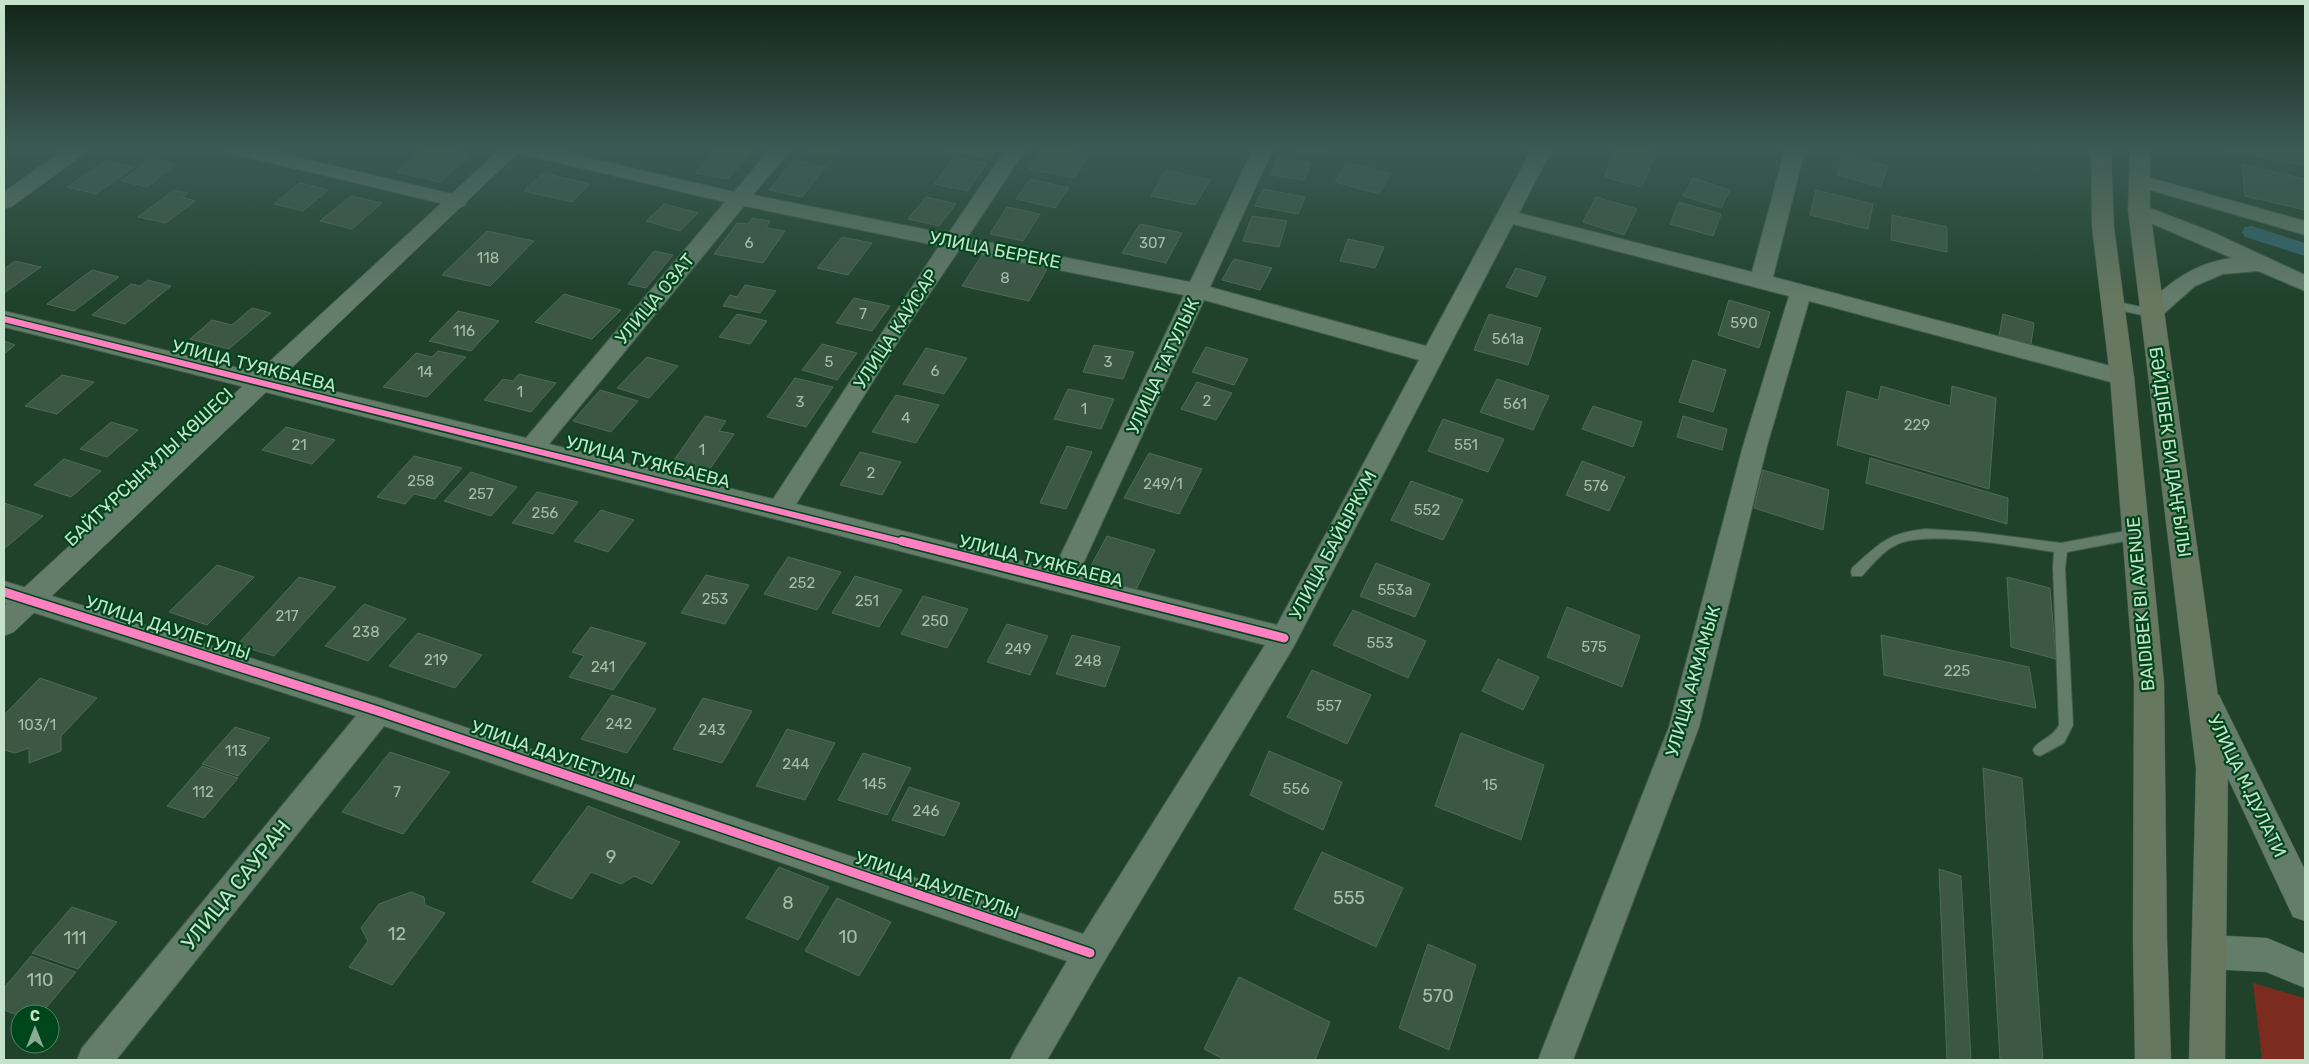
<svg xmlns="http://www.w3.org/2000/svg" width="2309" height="1064" viewBox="0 0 2309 1064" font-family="Rubik,sans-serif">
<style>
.green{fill:#7b2c1e}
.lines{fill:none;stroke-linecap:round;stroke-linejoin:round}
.canal{fill:#30656c;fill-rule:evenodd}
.building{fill:#3c5744;stroke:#4f6a56}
.service-casing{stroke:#415c4a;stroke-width:2}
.minor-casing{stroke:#415c4a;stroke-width:2}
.secondary-casing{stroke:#415c4a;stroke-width:1}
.primary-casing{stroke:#415c4a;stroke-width:1}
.service{fill:#647c6a;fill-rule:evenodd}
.minor{fill:#647c6a;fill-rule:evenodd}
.secondary{fill:#647c6a;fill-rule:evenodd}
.primary{fill:#677860;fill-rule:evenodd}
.cycleway-far1-casing{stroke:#00461d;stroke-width:9}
.cycleway-casing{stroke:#00461d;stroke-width:12}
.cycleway-far1{stroke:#ff80c0;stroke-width:6}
.cycleway{stroke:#ff80c0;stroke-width:9}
.labels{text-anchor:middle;stroke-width:4.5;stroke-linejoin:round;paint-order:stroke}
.number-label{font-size:15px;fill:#a2c0a8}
.street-label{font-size:18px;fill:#c4e3ca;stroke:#00461d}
.near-number-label{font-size:18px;fill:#a2c0a8}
.near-street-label{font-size:21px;fill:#c4e3ca;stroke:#00461d}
</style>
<rect width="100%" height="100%" fill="#20422b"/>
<!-- green -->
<path class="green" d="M2253 983 2304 998 2305 1060H2262Z"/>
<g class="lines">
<!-- canal -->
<path class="canal" d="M2252 226 2305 243V256L2245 237 2242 232 2245 227Z"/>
</g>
<!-- building -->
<path class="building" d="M424 149H443L471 155 440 182 397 172Z
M717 149H739L752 152 728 179 695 173Z
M804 149H837L832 156Z
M945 149H997L989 160Z
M1043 149H1062L1089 155 1074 178 1030 169Z
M1292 149H1322L1320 154Z
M1616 149H1637L1655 154 1642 187 1604 177Z
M2228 149H2305V166L2228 150Z
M1844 154 1888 166 1881 187 1837 175Z
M954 157 987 163 968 191 934 184Z
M1277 157 1311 163 1305 180 1271 175Z
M151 159 176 164 147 187 121 181Z
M794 160 826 167 802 197 769 190Z
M105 161 134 167 96 194 67 187Z
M1347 162 1391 174 1379 194 1335 182Z
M2242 164 2305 179V210L2245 196Z
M1166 170 1210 180 1195 205 1151 196Z
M543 173 590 184 572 202 524 191Z
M1693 178 1730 190 1721 208 1683 196Z
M1030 179 1069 188 1055 208 1016 199Z
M300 183 328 190 303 211 274 204Z
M1263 189 1305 197 1298 214 1255 206Z
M174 190 188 193 182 197 195 201 166 223 138 217Z
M1816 190 1873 204 1868 229 1810 215Z
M351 196 382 203 352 229 320 221Z
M926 197 956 204 939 226 908 219Z
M1596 197 1637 209 1624 235 1583 222Z
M1679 202 1721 214 1713 236 1670 224Z
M664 204 698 213 680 231 646 221Z
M1007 207 1040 214 1023 241 990 234Z
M1892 215 1947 227V252L1891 240Z
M1252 216 1287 221 1279 247 1243 241Z
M752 218 770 221 766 228 785 231 763 263 714 254 737 223 748 224Z
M1140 224 1182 233 1166 263 1122 253Z
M487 231 534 241 490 286 442 275Z
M842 237 872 243 848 275 817 268Z
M1348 239 1384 247 1375 268 1340 261Z
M654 251 673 255 646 288 628 284Z
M982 255 1047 269 1029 301 962 286Z
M1234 259 1272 268 1260 290 1222 280Z
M15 261 41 267 4 293V269Z
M1516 268 1546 277 1537 297 1506 287Z
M92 270 119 277 74 311 47 304Z
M148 280 171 286 125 324 92 315 131 284 140 286Z
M745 285 776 291 760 313 723 306 730 295 737 297Z
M564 294 621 310 592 339 535 322Z
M854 298 890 306 872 331 836 323Z
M1729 300 1770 312 1759 348 1718 335Z
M252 308 271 313 229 349 190 339 212 320 232 325Z
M458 311 499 321 471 351 429 341Z
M737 314 767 321 750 344 719 337Z
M1489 314 1541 328 1528 365 1474 350Z
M2003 314 2034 323 2030 351 1998 341Z
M4 341 15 345 4 354Z
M822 344 857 353 837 380 802 370Z
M1094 345 1134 352 1123 379 1083 372Z
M1206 347 1248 359 1234 385 1192 372Z
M926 348 967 358 944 394 903 384Z
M438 351 466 357 427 397 383 387 416 353 432 357Z
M647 357 678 366 649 398 617 388Z
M1693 360 1726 370 1713 412 1679 402Z
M519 374 556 383 531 412 484 400 503 379 513 381Z
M62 375 94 382 57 414 25 406Z
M795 378 833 387 806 427 767 417Z
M1497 379 1549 396 1533 430 1480 412Z
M1197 382 1232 393 1216 420 1181 409Z
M1881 386 1950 406 1952 386 1996 398 1989 489 1837 445 1847 391 1878 400Z
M1068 389 1114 399 1101 429 1054 419Z
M600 390 638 401 611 432 573 421Z
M896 395 939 405 916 443 872 432Z
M1593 406 1642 422 1633 447 1582 429Z
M705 416 726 421 719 431 734 434 705 476 669 467Z
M1683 416 1727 429 1722 450 1677 437Z
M1443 419 1504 439 1488 472 1428 451Z
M111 422 138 430 107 457 80 449Z
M286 427 335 440 312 464 262 450Z
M1067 446 1092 452 1066 509 1040 503Z
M860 452 901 462 882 495 840 485Z
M1149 453 1202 469 1179 514 1124 498Z
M414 456 462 468 435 499 414 494 405 504 377 497Z
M1870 458 2008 498 2007 524 1866 483Z
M64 459 101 471 71 497 34 485Z
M1582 461 1625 477 1609 511 1566 495Z
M1763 470 1829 490 1823 530 1754 508Z
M471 472 517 487 491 516 444 501Z
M1411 481 1463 500 1443 540 1391 520Z
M537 492 578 502 553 534 512 523Z
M4 503 43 516 4 549Z
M601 510 634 520 608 552 574 541Z
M1107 536 1155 550 1135 592 1085 577Z
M788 557 841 572 817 610 764 594Z
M1376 563 1430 584 1415 617 1360 596Z
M217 565 254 577 207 625 169 612Z
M706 575 749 585 725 624 681 613Z
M855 576 902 590 879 627 832 613Z
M299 577 336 587 274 656 237 645Z
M2007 577 2050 588 2056 659 2011 647Z
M923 596 968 609 947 648 901 634Z
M364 604 406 619 368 661 325 646Z
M1567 607 1640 636 1622 687 1547 657Z
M1353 610 1426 641 1408 678 1333 645Z
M1007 624 1048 636 1030 675 987 662Z
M591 627 646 643 613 690 569 677 584 656 572 652Z
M418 633 482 655 455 688 389 666Z
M1072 635 1120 647 1105 687 1056 674Z
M1881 635 2029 667 2036 708 1884 675Z
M1498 659 1539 677 1523 710 1482 691Z
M1312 670 1371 695 1347 744 1287 717Z
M40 678 97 698 61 736V751L29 763V748L15 753 4 750V715Z
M612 695 656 709 627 753 581 739Z
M703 698 752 711 722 763 673 749Z
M235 727 270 738 238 776 202 764Z
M787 729 835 743 805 800 756 786Z
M1461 733 1544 765 1521 840 1435 806Z
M1269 751 1342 782 1323 830 1250 795Z
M390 752 450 772 403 834 342 812Z
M863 753 911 768 887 815 838 800Z
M202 766 238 778 204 818 167 806Z
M1983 768 2022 778 2043 1060H2000Z
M909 787 960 803 944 836 892 820Z
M588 806 680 842 652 884 634 876 621 884 591 872 572 899 532 882Z
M1322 852 1403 888 1376 947 1294 909Z
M779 867 829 887 798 940 746 918Z
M1939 869 1961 876 1971 1060H1947Z
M411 892 424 897 425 905 445 913 392 985 349 967 368 941 361 928 379 904Z
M837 898 891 922 859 976 805 951Z
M72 907 117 922 78 969 32 953Z
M1428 944 1476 965 1449 1050 1399 1028Z
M31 956 76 972 41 1014 20 1016 4 1010V988Z
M1239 977 1330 1022 1315 1060H1225L1204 1049Z"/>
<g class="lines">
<defs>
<path id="service" d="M2113 301 2151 309 2156 313 2151 317 2109 308 2108 305Z
M1926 529 1974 532 2061 543 2136 529 2140 531 2142 534 2140 537 2136 539 2067 552 2065 568 2073 725 2064 743 2040 756 2035 754 2033 750C2038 739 2051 740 2059 725L2053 568 2054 552C2019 547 1926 529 1896 545 1883 551 1872 565 1862 576H1852L1851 572 1852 568C1880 543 1887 533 1926 529Z"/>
<path id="minor" d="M65 149H88L85 153 11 207 4 208V192Z
M227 149H262L457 195 464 196 467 201 464 206 457 207 230 153Z
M515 149H551L734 192 770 149H791L753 195 948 234 1006 149H1026L967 238 1190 282 1253 149H1273L1210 287 1426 346 1532 149H1552L1519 213 1752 272 1785 149H1805L1773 277 2122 369 2130 371 2134 377 2130 383 2122 385 1809 301 1767 446 1699 727 1573 1060H1538L1669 727 1743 446 1789 296 1513 224 1294 646 1102 965 1047 1060H1010L1016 1048 1067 961 384 726 116 1060H77L82 1048 356 716 4 603V581L378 698 1083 934 1265 645 779 520 4 327V311L526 438 725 202 518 153ZM744 206 939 246 773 499 549 444ZM959 250 1184 295 1054 569 796 504 911 321ZM1204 300 1419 360 1277 625 1078 575Z
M2140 175 2305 221V235L2133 185 2130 181 2133 177Z
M2139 204 2210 231 2305 275V291L2258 271 2223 274 2195 286 2159 318 2151 321 2143 318 2140 313 2143 308C2170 282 2194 263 2232 258L2132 215 2129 210 2132 205Z"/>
<path id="secondary" d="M500 149H522L14 632 4 636V606Z
M2208 691 2219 695 2305 870V921L2293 917 2193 704 2197 695Z
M2209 935 2267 938 2305 954V988L2266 972 2209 969 2197 964 2192 952 2197 940Z"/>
<path id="primary" d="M2091 149H2111L2114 227 2134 377 2164 682 2167 940 2171 1060H2135L2133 940 2134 682 2110 377 2092 227Z
M2130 149H2150V210L2228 768 2225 1060H2189L2196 768 2128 210Z"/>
</defs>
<!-- service casing -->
<use href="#service" class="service-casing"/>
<!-- minor casing -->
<use href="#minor" class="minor-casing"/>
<!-- secondary casing -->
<use href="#secondary" class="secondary-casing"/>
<!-- primary casing -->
<use href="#primary" class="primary-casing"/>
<!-- service -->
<use href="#service" class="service"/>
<!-- minor -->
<use href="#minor" class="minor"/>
<!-- secondary -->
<use href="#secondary" class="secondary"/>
<!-- primary -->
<use href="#primary" class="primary"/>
<defs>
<path id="cycleway-far1" d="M4 319 907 543"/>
<path id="cycleway" d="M902 541 1284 638
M4 592 378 711 1090 953"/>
</defs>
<!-- cycleway-far1 casing -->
<use href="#cycleway-far1" class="cycleway-far1-casing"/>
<!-- cycleway casing -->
<use href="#cycleway" class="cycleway-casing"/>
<!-- cycleway-far1 -->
<use href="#cycleway-far1" class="cycleway-far1"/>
<!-- cycleway -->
<use href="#cycleway" class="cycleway"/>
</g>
<!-- sky -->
<linearGradient id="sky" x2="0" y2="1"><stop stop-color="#122418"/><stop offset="0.5" stop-color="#3c5a55"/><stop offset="1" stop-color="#3c5a55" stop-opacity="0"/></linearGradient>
<rect width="2309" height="298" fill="url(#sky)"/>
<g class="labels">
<!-- number labels -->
<g class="number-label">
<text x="749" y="248">6</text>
<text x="1152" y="248">307</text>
<text x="488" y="263">118</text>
<text x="1005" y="283">8</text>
<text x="863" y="319">7</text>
<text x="1744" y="328">590</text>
<text x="464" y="336">116</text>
<text x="1508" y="344">561а</text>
<text x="829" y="367">5</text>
<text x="1108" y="367">3</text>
<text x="935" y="376">6</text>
<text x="425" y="377">14</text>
<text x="520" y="397">1</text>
<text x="1207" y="406">2</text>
<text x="800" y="407">3</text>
<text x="1515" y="409">561</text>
<text x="1084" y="414">1</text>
<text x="906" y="423">4</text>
<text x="1917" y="430">229</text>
<text x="299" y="450">21</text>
<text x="1466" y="450">551</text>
<text x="702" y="455">1</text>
<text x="871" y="478">2</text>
<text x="421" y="486">258</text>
<text x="1163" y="489">249/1</text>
<text x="1596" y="491">576</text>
<text x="481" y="499">257</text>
<text x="1427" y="515">552</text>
<text x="545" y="518">256</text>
<text x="802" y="588">252</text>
<text x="1395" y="595">553а</text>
<text x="715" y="604">253</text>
<text x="867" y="606">251</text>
<text x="287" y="621">217</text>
<text x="935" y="626">250</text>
<text x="366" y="637">238</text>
<text x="1380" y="648">553</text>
<text x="1594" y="652">575</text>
<text x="1018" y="654">249</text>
<text x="436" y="665">219</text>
<text x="1088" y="666">248</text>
<text x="603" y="672">241</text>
<text x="1957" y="676">225</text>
<text x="1329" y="711">557</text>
<text x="619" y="729">242</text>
<text x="37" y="730">103/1</text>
<text x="712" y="735">243</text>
<text x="236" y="756">113</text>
<text x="796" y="769">244</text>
<text x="874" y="789">145</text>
<text x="1490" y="790">15</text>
<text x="1296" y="794">556</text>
<text x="203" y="797">112</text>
<text x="397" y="797">7</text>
<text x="926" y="816">246</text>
</g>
<!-- street labels -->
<g class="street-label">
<text transform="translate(995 250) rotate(11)" y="6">УЛИЦА БЕРЕКЕ</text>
<text transform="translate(655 299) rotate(-50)" y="6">УЛИЦА ОЗАТ</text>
<text transform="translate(896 329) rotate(-57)" y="6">УЛИЦА КАЙСАР</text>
<text transform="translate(254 366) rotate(14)" y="6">УЛИЦА ТУЯКБАЕВА</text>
<text transform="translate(1163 366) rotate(-65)" y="6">УЛИЦА ТАТУЛЫК</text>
<text transform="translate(2170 452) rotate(82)" y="6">БӘЙДІБЕК БИ ДАҢҒЫЛЫ</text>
<text transform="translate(648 462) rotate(14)" y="6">УЛИЦА ТУЯКБАЕВА</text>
<text transform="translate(149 467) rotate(-43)" y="6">БАЙТҰРСЫНҰЛЫ КӨШЕСІ</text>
<text transform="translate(1333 545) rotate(-62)" y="6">УЛИЦА БАЙЫРКУМ</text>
<text transform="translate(1041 561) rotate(14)" y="6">УЛИЦА ТУЯКБАЕВА</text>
<text transform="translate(2141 604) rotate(-95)" y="6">BAIDIBEK BI AVENUE</text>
<text transform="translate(168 628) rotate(18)" y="6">УЛИЦА ДАУЛЕТУЛЫ</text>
<text transform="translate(1693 681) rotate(-74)" y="6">УЛИЦА АКМАМЫК</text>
<text transform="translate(553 754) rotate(19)" y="6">УЛИЦА ДАУЛЕТУЛЫ</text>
<text transform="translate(2247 786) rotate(64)" y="6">УЛИЦА М.ДУЛАТИ</text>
<text transform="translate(937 885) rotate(19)" y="6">УЛИЦА ДАУЛЕТУЛЫ</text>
</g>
<!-- near-number labels -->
<g class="near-number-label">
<text x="611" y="863">9</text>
<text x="1349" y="904">555</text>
<text x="788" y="909">8</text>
<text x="397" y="940">12</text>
<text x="848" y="943">10</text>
<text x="75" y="944">111</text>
<text x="40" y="986">110</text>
<text x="1438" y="1002">570</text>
</g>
<!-- near-street labels -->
<g class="near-street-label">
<text transform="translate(236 885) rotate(-51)" y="7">УЛИЦА САУРАН</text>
</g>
</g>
<!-- border -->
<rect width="2309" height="1064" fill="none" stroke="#c4e3ca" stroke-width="10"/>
<!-- north arrow -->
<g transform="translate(35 1029)"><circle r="24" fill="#00461d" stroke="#4e8562"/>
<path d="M0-4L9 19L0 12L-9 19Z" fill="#8bab92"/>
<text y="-8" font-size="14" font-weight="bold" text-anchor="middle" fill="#c4e3ca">С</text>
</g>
</svg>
